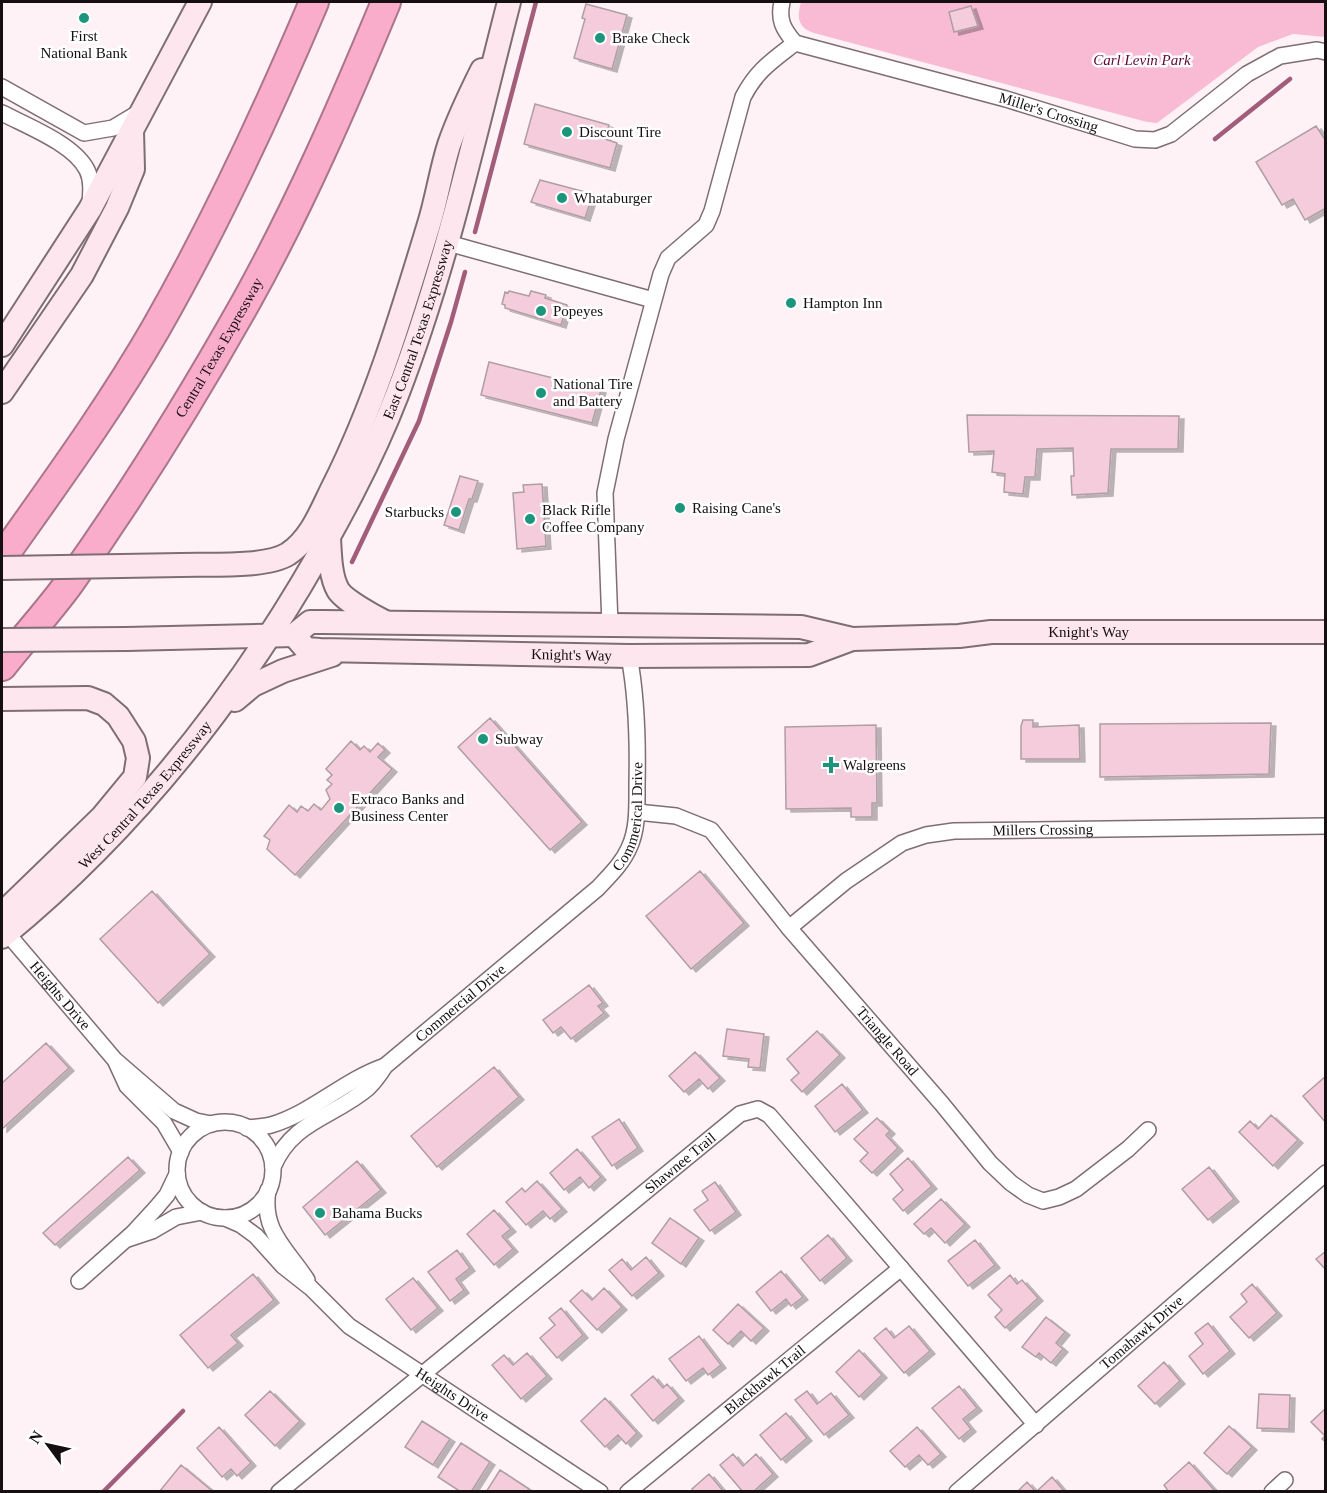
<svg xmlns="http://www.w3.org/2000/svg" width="1327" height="1493" viewBox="0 0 1327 1493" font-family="'Times New Roman',serif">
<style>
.green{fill:#f8bbd3}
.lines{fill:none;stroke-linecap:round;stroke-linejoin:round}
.stream{stroke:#a25d7a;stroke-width:4.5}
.building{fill:#f5ccdb;stroke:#af9ea4;stroke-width:1.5;filter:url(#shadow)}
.minor-casing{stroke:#7e6e74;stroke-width:18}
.secondary-casing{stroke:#7e6e74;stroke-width:26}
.motorway-casing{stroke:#aa758a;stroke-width:32}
.minor{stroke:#fff;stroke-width:15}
.secondary{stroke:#fee6ef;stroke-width:22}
.motorway{stroke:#faaccb;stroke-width:28}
.secondary-bridge-casing{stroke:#7e6e74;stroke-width:26;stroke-linecap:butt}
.secondary-bridge{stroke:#fee6ef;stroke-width:22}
.poi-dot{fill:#1b957b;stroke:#fff;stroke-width:2}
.labels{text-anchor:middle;stroke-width:5;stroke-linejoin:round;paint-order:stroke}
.poi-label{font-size:15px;fill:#150f11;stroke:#fff;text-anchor:start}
.park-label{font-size:15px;font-style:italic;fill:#5f0638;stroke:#fff}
.street-label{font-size:15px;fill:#150f11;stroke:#fff}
</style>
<defs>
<filter id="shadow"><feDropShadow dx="5" dy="3" stdDeviation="0" flood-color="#0004"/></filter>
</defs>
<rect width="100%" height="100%" fill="#fef2f6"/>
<!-- green -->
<path class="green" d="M801 2H1325L1326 37 1293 34 1258 47 1157 123 1147 122 814 33C797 27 797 17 801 2Z"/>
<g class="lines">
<!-- stream -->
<path class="stream" d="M1215 139 1290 79
M475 232 536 2
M352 562 419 421 451 322 465 272
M103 1492 183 1411"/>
</g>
<!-- building -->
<path class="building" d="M586 4 627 15 612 69 574 58 585 19 582 18Z
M971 6 978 26 954 32 949 12Z
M535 104 609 125 605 139 617 143 610 168 524 144Z
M1316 126 1326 141V208L1305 220 1293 199 1282 205 1256 162Z
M540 180 593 194 585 218 531 202Z
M509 291 529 296 531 291 546 295 545 298 567 305 561 325 505 308V305L502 304 505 292 508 293Z
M489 362 601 390 592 423 481 395Z
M967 415 1179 416 1178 449H1111L1108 493 1072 495 1071 476H1074L1073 448 1037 449 1035 477H1025L1023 494 1004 492 1005 474 992 472 994 451 969 452Z
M460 476 478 481 472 499H469L459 530 444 525Z
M542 484 546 546 517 549 513 493 524 492 523 485Z
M490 718 582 822 550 850 458 747Z
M1023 720H1033V727L1079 725 1080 759H1021V726Z
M1271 723 1269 774 1100 777V724Z
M876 725 877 803H872V817H851V808L786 809 785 727Z
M351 741 360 750 364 746 370 752 378 743 385 750 378 757 392 769 295 875 267 849 270 840 264 836 289 805 297 812 301 806 308 811 314 804 321 810 330 799 326 790 332 784 327 780 332 775 326 769Z
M700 871 744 923 691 969 646 916Z
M152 891 210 954 158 1003 100 939Z
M589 985 603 1003 598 1006 604 1013 571 1039 561 1027 553 1033 543 1020Z
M727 1029 764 1034 760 1068 748 1067 749 1059 723 1056Z
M817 1031 840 1055 802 1092 791 1080 799 1073 787 1059Z
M46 1043 69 1068 2 1129V1083Z
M695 1052 720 1078 708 1089 699 1079 684 1092 669 1076Z
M494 1067 519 1097 437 1167 411 1136Z
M1326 1076V1123L1303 1096Z
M842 1084 863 1110 835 1132 815 1106Z
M1271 1115 1298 1140 1273 1166 1239 1132 1250 1121 1258 1129Z
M877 1118 890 1131 886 1135 898 1148 872 1173 860 1161 868 1153 854 1139Z
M619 1119 638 1148 612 1166 592 1137Z
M577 1149 601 1177 589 1188 580 1177 564 1190 550 1173Z
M128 1157 140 1170 55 1245 43 1233Z
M908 1158 932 1186 903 1211 893 1199 903 1190 890 1174Z
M357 1161 381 1190 325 1235 303 1207Z
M1209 1167 1234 1199 1208 1220 1182 1189Z
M537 1181 562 1209 550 1219 543 1211 526 1225 506 1202 522 1188 525 1192Z
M715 1182 736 1212 710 1231 694 1210 708 1200 702 1191Z
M941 1199 965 1224 945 1243 931 1228 924 1234 914 1224Z
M494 1210 511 1229 502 1236 513 1249 494 1265 467 1234Z
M670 1218 699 1238 681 1264 652 1243Z
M828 1235 847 1258 820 1281 801 1258Z
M975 1240 995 1265 968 1286 948 1261Z
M457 1250 470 1268 456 1279 464 1290 450 1301 428 1272Z
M1326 1251V1270L1316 1259Z
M646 1257 659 1273 632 1296 609 1270 622 1259 631 1270Z
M781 1271 803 1297 791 1306 786 1299 771 1311 756 1292Z
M253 1274 274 1300 231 1335 238 1343 208 1368 180 1335Z
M1010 1275 1017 1284 1022 1280 1038 1298 1005 1328 995 1317 1002 1310 988 1295Z
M413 1278 438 1308 411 1330 386 1299Z
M1252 1284 1277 1313 1249 1338 1230 1317 1247 1302 1241 1294Z
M604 1288 622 1307 597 1330 570 1301 582 1290 592 1300Z
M738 1304 764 1328 751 1341 741 1331 728 1344 713 1330Z
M561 1308 583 1335 557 1358 540 1338 555 1325 549 1318Z
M1046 1317 1065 1332 1056 1343 1063 1349 1051 1363 1039 1353 1036 1357 1022 1347Z
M1208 1323 1230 1351 1203 1374 1189 1356 1203 1344 1195 1333Z
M909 1326 930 1351 904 1373 874 1338 886 1328 894 1338Z
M699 1336 721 1365 708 1375 703 1368 686 1381 669 1359Z
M859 1350 882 1375 859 1397 836 1372Z
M527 1353 547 1376 521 1399 492 1365 504 1355 513 1365Z
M1164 1362 1180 1381 1155 1404 1138 1386Z
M653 1376 663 1388 667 1384 679 1398 653 1421 631 1395Z
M959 1386 977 1408 963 1419 971 1429 959 1439 932 1408Z
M270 1391 300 1421 275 1446 245 1415Z
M807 1391 817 1404 831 1393 849 1415 824 1435 795 1400Z
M1259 1394 1290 1395 1289 1429 1257 1428Z
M605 1398 637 1433 626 1444 618 1435 605 1447 581 1421Z
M1326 1408V1442L1322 1439 1325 1436 1311 1422Z
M786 1413 807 1438 781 1460 760 1435Z
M422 1421 450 1439 433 1465 405 1447Z
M1229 1426 1252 1447 1227 1474 1204 1453Z
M219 1427 251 1463 237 1476 231 1469 222 1477 197 1448Z
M917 1427 941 1454 928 1465 919 1455 905 1467 890 1451Z
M461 1443 490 1462 471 1492H461L438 1477Z
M733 1454 743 1466 756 1454 773 1474 753 1492H743L720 1465Z
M1189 1462 1216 1492H1169L1164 1485Z
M181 1465 211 1490 210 1492H159Z
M500 1470 529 1489 527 1492H486Z
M709 1474 724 1492H694L692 1489Z
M1052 1477 1065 1492H1036Z
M1027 1482 1036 1492H1017Z"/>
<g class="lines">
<defs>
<g id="minor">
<path id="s1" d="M782 2C778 20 783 29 795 43L1006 99 1135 139 1155 140 1171 134 1247 74 1280 56 1317 50 1326 52"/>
<path d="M2 87 84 133 113 128 138 113"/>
<path d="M2 113C27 126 74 144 87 170 92 180 91 192 90 203"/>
<path d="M448 243 653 300"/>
<path d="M610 625 605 493 616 439 661 274 668 258 706 225 712 211 743 97C757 70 772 61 795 43"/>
<path id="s2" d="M637 812 676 816 711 830 789 928 942 1104 990 1163 1011 1183 1028 1195 1043 1201 1059 1197 1076 1189 1128 1149 1148 1130"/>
<path id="s3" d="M789 928 846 881 902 843 926 835 954 831 1326 826"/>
<path id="s4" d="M7 933 115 1060 174 1111 196 1121 211 1124"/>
<path d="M116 1062 127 1086 164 1123 181 1152"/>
<circle cx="225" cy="1170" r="48"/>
<path d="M247 1128C255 1127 264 1127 271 1125 312 1113 344 1080 385 1066"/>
<path id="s5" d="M273 1167C292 1121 334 1117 368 1088 375 1081 380 1074 385 1066L598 888C609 876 622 864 629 848 638 829 637 806 637 785 638 741 637 698 629 656"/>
<path d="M268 1190C261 1231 287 1249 307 1280"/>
<path id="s6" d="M225 1218 241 1225 256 1236 283 1266 311 1288 349 1326 600 1492"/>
<path d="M128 1239 152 1231 176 1217 202 1212"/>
<path d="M79 1281 133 1233 156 1208 167 1195 177 1174"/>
<path id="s7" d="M279 1492 740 1114 758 1109 769 1115 1036 1425"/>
<path id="s8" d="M628 1492 901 1268"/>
<path id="s9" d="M957 1492 1326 1173"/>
<path d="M1272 1492 1285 1480"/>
</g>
<g id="secondary">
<path d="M2 345 90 209 200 2"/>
<path d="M2 392 82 275 117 208 133 169 132 131"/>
<path d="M329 538C330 554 330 576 338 590 344 600 373 616 385 622"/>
<path d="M181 565C208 564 265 568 288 554 311 539 321 511 333 487 375 404 402 313 429 224 437 198 441 170 449 145 458 119 470 94 482 70"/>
<path id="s10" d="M294 635 306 649 320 650 629 656 809 655 852 639"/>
<path id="s11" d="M126 639 294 635 310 622H322L801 627 852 639 959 636 991 632H1326"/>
<path d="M2 699 88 698 104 704 118 716 134 741 138 758 135 777 102 817 2 914"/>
<path d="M235 700 253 685 283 671 332 655"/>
<path id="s12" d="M2 937C123 838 220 720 301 585 337 524 371 462 397 395 446 268 475 134 509 2"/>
</g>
<g id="motorway">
<path d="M2 558C55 483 110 408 156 328 216 223 267 113 314 2"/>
<path id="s13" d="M2 666C24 638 49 611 70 582 134 492 192 398 246 302 300 205 344 103 386 2"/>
</g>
</defs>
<!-- minor casing -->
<use href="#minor" class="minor-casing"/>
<!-- secondary casing -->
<use href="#secondary" class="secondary-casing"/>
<!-- motorway casing -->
<use href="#motorway" class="motorway-casing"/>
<!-- minor -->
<use href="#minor" class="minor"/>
<!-- secondary -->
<use href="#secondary" class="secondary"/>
<!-- motorway -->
<use href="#motorway" class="motorway"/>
<defs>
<path id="secondary-bridge" d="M2 568 181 565
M2 640 126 639"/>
</defs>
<!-- secondary-bridge casing -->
<use href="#secondary-bridge" class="secondary-bridge-casing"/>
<!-- secondary-bridge -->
<use href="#secondary-bridge" class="secondary-bridge"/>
</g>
<!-- markers -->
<g class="poi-dot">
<circle cx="84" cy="18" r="6"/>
<circle cx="600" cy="38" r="6"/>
<circle cx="567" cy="132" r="6"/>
<circle cx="562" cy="198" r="6"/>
<circle cx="791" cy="303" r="6"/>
<circle cx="541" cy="311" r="6"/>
<circle cx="541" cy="393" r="6"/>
<circle cx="680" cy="508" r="6"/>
<circle cx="456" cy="512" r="6"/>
<circle cx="530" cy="519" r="6"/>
<circle cx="483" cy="739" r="6"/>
<path d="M828 756h6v6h6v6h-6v6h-6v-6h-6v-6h6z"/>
<circle cx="339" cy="808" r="6"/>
<circle cx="320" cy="1213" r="6"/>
</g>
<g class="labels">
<!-- poi labels -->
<g class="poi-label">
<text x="84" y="41" text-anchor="middle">First<tspan x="84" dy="17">National Bank</tspan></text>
<text x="612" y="43">Brake Check</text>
<text x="579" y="137">Discount Tire</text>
<text x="574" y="203">Whataburger</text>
<text x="803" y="308">Hampton Inn</text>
<text x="553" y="316">Popeyes</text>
<text x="553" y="389">National Tire<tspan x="553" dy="17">and Battery</tspan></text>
<text x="692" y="513">Raising Cane's</text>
<text x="542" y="515">Black Rifle<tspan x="542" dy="17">Coffee Company</tspan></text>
<text x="444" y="517" text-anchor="end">Starbucks</text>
<text x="495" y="744">Subway</text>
<text x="843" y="770">Walgreens</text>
<text x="351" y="804">Extraco Banks and<tspan x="351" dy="17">Business Center</tspan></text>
<text x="332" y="1218">Bahama Bucks</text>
</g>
<!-- park labels -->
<g class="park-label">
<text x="1142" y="65">Carl Levin Park</text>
</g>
<!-- street labels -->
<g class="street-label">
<text dy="5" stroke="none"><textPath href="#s1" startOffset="308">Miller's Crossing</textPath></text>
<text dy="5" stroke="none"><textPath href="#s12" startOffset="746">East Central Texas Expressway</textPath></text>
<text dy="5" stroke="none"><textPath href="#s13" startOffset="386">Central Texas Expressway</textPath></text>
<text dy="5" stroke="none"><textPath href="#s11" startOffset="969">Knight's Way</textPath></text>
<text dy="5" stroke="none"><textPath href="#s10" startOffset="284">Knight's Way</textPath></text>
<text dy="5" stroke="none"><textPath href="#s12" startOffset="202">West Central Texas Expressway</textPath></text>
<text dy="5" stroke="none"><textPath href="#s5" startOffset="513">Commerical Drive</textPath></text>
<text dy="5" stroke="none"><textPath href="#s3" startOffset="284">Millers Crossing</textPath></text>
<text dy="5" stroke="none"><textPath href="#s4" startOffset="82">Heights Drive</textPath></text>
<text dy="5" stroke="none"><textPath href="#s5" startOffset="252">Commercial Drive</textPath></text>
<text dy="5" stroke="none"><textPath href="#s2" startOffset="352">Triangle Road</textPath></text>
<text dy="5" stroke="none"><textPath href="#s7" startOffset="519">Shawnee Trail</textPath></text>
<text dy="5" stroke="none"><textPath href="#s9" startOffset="244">Tomahawk Drive</textPath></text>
<text dy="5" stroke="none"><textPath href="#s8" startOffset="177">Blackhawk Trail</textPath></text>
<text dy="5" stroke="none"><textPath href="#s6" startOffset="290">Heights Drive</textPath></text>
</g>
</g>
<!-- border -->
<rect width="1327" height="1493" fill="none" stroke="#150f11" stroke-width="6"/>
<!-- north arrow -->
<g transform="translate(48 1445) rotate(303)" stroke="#ffffff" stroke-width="4.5" paint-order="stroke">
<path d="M0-4.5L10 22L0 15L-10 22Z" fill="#150f11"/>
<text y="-9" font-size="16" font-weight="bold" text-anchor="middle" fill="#150f11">N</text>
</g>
</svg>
